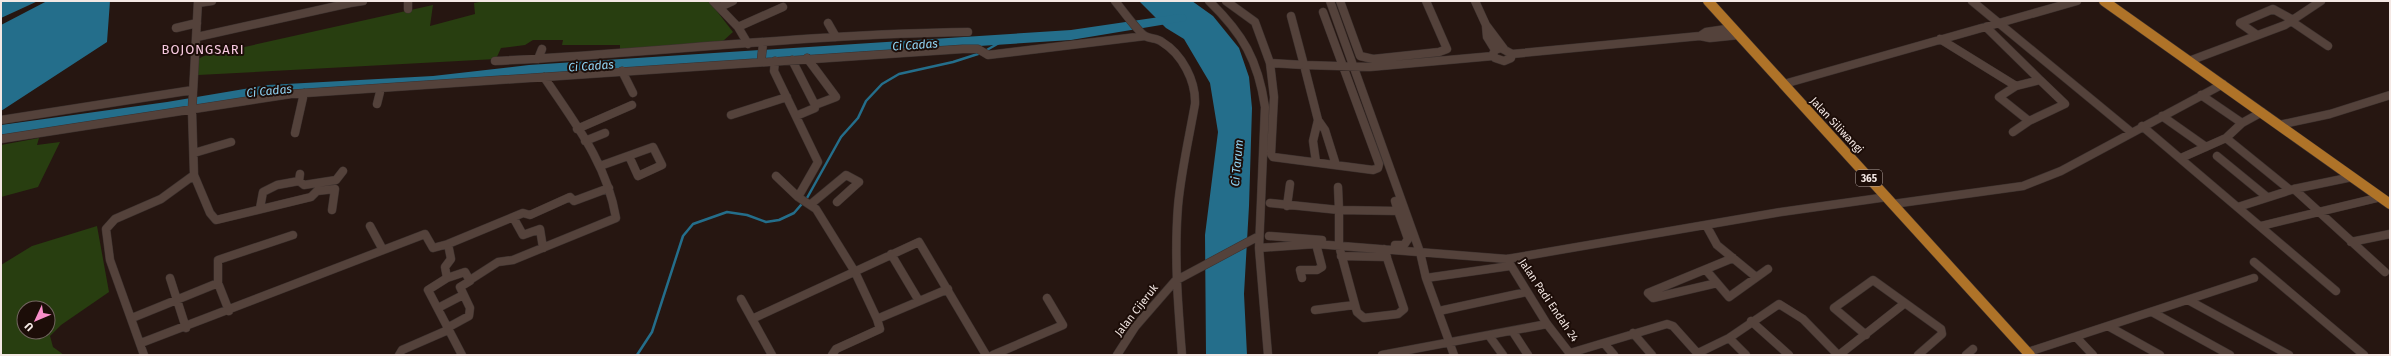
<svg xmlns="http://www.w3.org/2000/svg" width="2391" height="356" viewBox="0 0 2391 356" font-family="'Fira Sans',sans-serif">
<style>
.green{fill:#283e10;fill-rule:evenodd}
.water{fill:#246e8b}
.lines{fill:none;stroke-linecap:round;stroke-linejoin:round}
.stream{stroke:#246e8b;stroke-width:2.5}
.river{fill:#246e8b;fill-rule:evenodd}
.minor-casing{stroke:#3c312e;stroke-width:9}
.major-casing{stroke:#3c312e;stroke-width:11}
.minor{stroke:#54423b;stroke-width:8}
.major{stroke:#af7328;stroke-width:10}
.labels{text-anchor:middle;stroke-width:4;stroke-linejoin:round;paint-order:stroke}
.shield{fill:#1c0d08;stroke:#b3a6a2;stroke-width:1}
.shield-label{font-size:10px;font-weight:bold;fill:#f4e8e4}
.street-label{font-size:11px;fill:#f4e8e4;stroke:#1c0d08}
.water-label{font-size:12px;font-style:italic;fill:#91d5f5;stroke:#1c0d08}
.quarter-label{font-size:13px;letter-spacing:1px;fill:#f9cbe2;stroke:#1c0d08}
</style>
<rect width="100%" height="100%" fill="#261611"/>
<!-- green -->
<path class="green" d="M485 1H709L733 32 723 41 620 52V45H562L563 40H533L525 45 501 48 496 59 198 75V59L204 56 433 5 430 26 475 14 474 3Z
M39 138 37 145 60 142 38 187 1 197V145Z
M97 226 109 292 61 325 50 336 53 347 64 355H1V265L32 246ZM24 308H48V332H24Z"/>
<!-- water -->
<path class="water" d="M1 1H38L1 18Z
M47 1H110L107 42 1 111V25Z
M1139 1H1192L1213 16 1239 48 1249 77 1252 108 1249 206 1244 294 1247 355H1206L1205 235 1218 132 1210 83 1184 39 1166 28Z"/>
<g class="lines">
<!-- stream -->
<path class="stream" d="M985 51 1006 39
M637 355 652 332 683 236 693 224 727 212 747 215 766 222 779 220 794 213 807 198 841 137 858 118 866 101 882 84 899 74 953 62 981 53"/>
<!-- river -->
<path class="river" d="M1180 14 1185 15 1187 18 1185 21 1071 40 529 75 433 86 268 95 167 112 1 135V125L167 102 268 85 433 76 529 65 1071 30Z"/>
<defs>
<path id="minor" d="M408 1V9
M713 1 738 27 748 44
M1115 1C1121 8 1138 32 1145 36 1150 39 1157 38 1162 42 1182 54 1196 81 1195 104 1189 138 1181 172 1178 206 1174 256 1178 306 1182 355
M1209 1C1243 34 1258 60 1265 107L1259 248 1268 355
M1226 1 1255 22 1270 63 1304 65 1318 120 1325 130 1336 165
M1330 1 1420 252 1426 278 1454 355
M1340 1 1360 56 1373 59 1439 52 1447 49 1426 1
M1475 1 1486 25 1504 49
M1972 1 2131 132
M198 3 212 1
M350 3 363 1
M720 7 733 1
M1291 16 1304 65 1370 67 1493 56
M2291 21 2328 46
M828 23 836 37
M1486 26 1487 37 1495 50
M738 27 783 7
M1986 27 2040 80
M176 28 197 23
M2257 35 2240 23 2273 9 2293 20
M1700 36 1706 32 1733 28
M197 37 350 3V1
M1940 39 2016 86
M1501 48 1512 54 1511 58 1504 61 1495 58 1493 54 1495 50Z
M1512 54 1700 36 1710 38 1739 35
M538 59 542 49
M792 60 815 105
M495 61C653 53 810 34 968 32
M775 61 774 71 818 162 798 197
M2189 61 2285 25 2321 1
M761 62 763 44
M1270 63 1274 97 1271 154 1273 157 1373 170 1378 168 1379 164 1323 12
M622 71 633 93
M2040 80 2065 104 2029 121 1999 97 2016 86Z
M1784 84 2077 1
M2201 95 2242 123 2262 112
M377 104 381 88
M731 115 787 97
M796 116 815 108V105L836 97 807 58
M2162 116 2206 147
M1 120 193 90
M2279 125 2330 114 2390 95
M2142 126 2336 291
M577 129 632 105
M2013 132 2029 121
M295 133 304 93
M2226 138 2290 190
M1 139 291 94 963 49H978L988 55 1145 36
M585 141 605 133
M194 153 231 142
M2217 156 2267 197
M2181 158 2226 138 2242 123
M1316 162 1313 141 1318 120
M600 166 653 147 662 165 638 176 629 156
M300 174 299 181 304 185 336 180 343 171
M194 175 210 213 216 220 311 197 317 191 335 189 332 210
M776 176 798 197 816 209 855 272 877 319 948 289
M1338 187 1339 210 1398 211 1395 201
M2294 189 2385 272
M1270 203 1339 210V246L1357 312 1364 318 1398 314 1404 309 1384 249
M811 204 846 175 859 182 837 202
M1893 204 2023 186 2061 171 2223 84
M1287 206 1290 184
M2238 207 2294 189 2352 177
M260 208 263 192 277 185 299 181
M513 217 523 235 540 229 543 248
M1706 225 1717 245 1756 277
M370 226 383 250
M2261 226 2381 197
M1269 236 1322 240
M2351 242 2390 234
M448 244 523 213 530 215 570 197 574 201 609 188
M1395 245H1404L1408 239 1398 211
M1259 248 1316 244 1507 259 1781 212 1887 197
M891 254 919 301
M1341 256 1387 257
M1507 259 1547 324 1571 355
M2254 262 2364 355
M1706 270 1729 297 1768 269
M170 278 186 328
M447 278 465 272 470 281 460 287 470 308 469 316 447 328
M1302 278 1300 270H1317L1322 267 1316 244
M1426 278 1510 266
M470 280 498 262 513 260 616 218C607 163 574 122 544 77
M218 283V260L293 235
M1717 283 1653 298 1648 293 1733 258
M741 299 772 355
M2188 300 2289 355
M438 308 463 295
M1315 310 1354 305
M1439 311 1527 292
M2152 312 2230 355
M132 318 218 283 229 311
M752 319 919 242 986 355
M1751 321 1789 355
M2108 326 2160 355
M1513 332 1528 355
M1633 333 1652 355
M1866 335 1834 308 1873 280 1941 329 1942 334 1918 355
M1490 337 1503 355
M2076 337 2093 355
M1729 338 1746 355
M141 343 425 234 433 248 448 244 451 259 445 267 447 278 428 290 462 355
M1604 343 1614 355
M2028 352 2254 278
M1570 353 1667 324 1673 326 1699 355
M1698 353 1729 338 1779 304 1803 319 1838 355
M144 355 110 260 106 229 115 219 161 199 194 175 192 111 198 1
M399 355 402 350 448 330
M832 355 836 349 880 329 877 319
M993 355 1063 325 1047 298
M1117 355 1135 327 1175 281 1259 236
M1382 355 1547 324
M1839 355 1905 303
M1966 355 1973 349"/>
<path id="major" d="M1708 1 2030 355
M2104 1 2390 204"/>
</defs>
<!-- minor casing -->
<use href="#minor" class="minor-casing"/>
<!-- major casing -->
<use href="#major" class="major-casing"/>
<!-- minor -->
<use href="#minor" class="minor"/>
<!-- major -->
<use href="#major" class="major"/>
</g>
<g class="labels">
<!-- shield labels -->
<rect class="shield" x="1856" y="170" width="26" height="16" rx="3"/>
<g class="shield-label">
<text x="1869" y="182">365</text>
</g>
<!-- street labels -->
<g class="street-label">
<text transform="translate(1837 125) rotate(47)" y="4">Jalan Siliwangi</text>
<text transform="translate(1549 300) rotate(56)" y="4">Jalan Padi Endah 24</text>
<text transform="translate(1136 310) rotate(-52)" y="4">Jalan Cijeruk</text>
</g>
<!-- water labels -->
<g class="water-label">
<text transform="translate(915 45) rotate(-4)" y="4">Ci Cadas</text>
<text transform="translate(591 66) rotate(-4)" y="4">Ci Cadas</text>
<text transform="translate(269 91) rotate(-6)" y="4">Ci Cadas</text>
<text transform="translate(1237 163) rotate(-85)" y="4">Ci Tarum</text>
</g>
<!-- quarter labels -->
<g class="quarter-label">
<text x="203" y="54">BOJONGSARI</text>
</g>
</g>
<!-- border -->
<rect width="2391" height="356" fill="none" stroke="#f4e8e4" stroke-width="4"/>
<!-- north arrow -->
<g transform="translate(36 320) rotate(226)"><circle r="19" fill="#1c0d08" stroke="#726560"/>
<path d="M0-3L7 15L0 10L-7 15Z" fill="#f98fca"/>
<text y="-6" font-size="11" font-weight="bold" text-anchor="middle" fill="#f4e8e4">U</text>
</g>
</svg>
